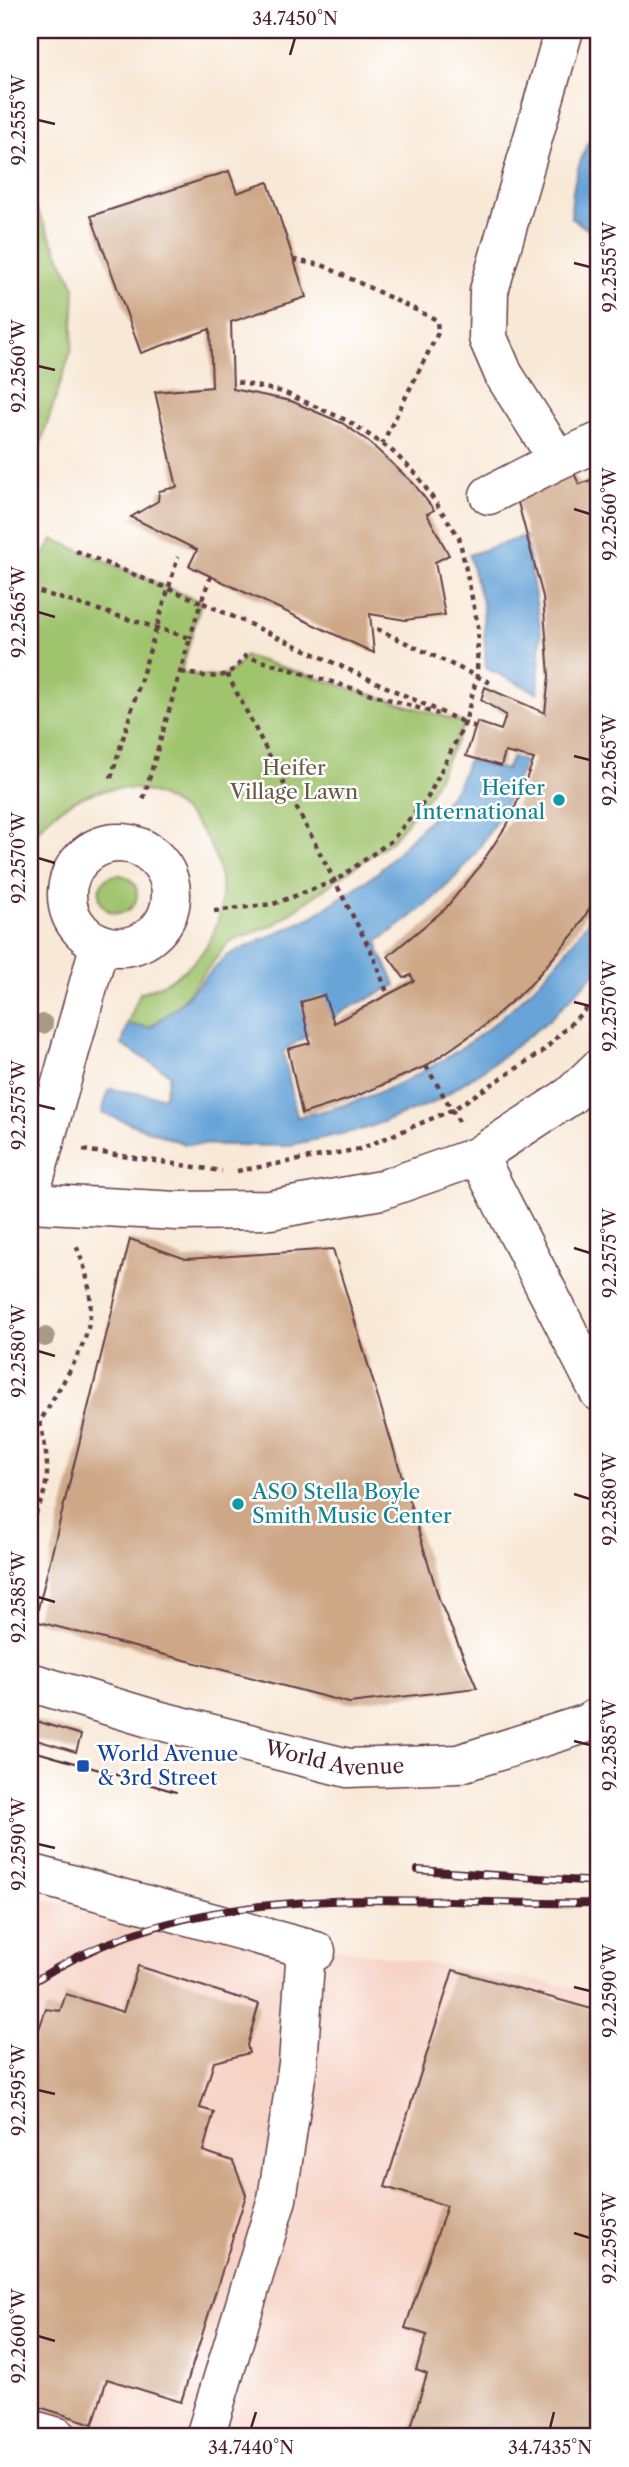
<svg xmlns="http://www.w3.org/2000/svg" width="629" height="2467" viewBox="0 0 629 2467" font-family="'Libre Caslon Text',serif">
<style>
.built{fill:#f6d2c4}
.green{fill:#a0c46e;stroke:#75724c;stroke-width:2}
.water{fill:#67a4d8;stroke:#586282;stroke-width:2}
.building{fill:#cea787}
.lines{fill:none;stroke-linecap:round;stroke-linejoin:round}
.minor-casing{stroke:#643d45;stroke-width:41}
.path{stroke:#643d45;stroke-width:4.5;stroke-dasharray:5 5;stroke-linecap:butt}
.minor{stroke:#fff;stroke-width:38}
.tram{stroke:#4a1f2b;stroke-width:2}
.rail-casing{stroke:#4a1f2b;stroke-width:8}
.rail{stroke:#fff;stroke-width:5;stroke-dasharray:16;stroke-linecap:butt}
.tree{fill:#a99985}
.ticks{fill:none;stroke:#4a1f2b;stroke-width:2.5}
.culture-dot{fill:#0f9aa8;stroke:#fff;stroke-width:2.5}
.transit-dot{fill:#1a4fb4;stroke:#fff;stroke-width:2.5}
.labels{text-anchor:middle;stroke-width:5;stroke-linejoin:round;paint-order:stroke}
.park-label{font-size:21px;fill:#685942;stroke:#fff}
.culture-label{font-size:21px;fill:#0d838f;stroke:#fff;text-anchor:end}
.transit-label{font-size:21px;fill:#164399;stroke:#fff;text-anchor:start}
.street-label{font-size:21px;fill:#4a1f2b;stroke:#fff}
.neatline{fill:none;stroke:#4a1f2b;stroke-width:2.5}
.ticks-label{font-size:18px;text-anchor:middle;fill:#4a1f2b}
</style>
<rect width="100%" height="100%" fill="#fff"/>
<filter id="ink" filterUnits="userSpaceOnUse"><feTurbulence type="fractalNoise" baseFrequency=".0143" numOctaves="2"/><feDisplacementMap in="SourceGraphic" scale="14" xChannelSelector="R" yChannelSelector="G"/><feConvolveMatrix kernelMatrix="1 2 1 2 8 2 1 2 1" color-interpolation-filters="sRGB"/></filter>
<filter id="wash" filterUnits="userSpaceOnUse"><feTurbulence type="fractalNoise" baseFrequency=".00686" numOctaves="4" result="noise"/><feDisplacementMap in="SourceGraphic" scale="28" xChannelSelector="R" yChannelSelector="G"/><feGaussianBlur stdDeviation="1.57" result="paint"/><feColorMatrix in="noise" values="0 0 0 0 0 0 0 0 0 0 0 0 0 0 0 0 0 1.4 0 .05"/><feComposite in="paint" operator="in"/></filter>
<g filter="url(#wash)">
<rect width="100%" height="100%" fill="#f8e8d6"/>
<!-- built -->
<path class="built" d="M30 1898 599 1991V2437H30Z"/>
<!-- green -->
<path class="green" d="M30 196 75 287 72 348 30 476Z
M53 539 201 602 181 672C211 677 226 684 245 656L465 723 428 797 391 841 275 924 229 942 178 1006 150 1027 127 1025 140 993C291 945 209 748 85 796 61 805 42 821 30 844V581Z
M99 894a19 19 0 1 1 38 0a19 19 0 1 1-38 0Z"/>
<!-- water -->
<path class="water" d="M599 124V228L592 232 571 218C571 183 580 153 599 124Z
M525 536 541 633 538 693 486 668 483 606 469 555Z
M512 757 525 762C486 850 458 886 378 941L379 951 396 985 347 1009 283 1051 297 1117C426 1091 528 1014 599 905V969L549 1020 499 1059 435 1102 364 1129 285 1146 185 1144 102 1113 109 1089 164 1097 170 1074 122 1045 127 1025 151 1027 178 1006 226 956 310 918 376 874 433 816 457 787 468 760 506 770Z"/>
<g id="blocks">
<!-- building -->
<path class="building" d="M229 171 237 193 268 182 306 297 231 322 233 389 291 401 342 423 368 441 414 484 434 510 427 514 449 555 435 562 445 615 405 620 370 614 374 653 189 566 197 550 131 517 158 501 159 491 177 487 155 392 212 387 210 329 141 353 91 216Z
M572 469 579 484 591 480 599 495V892L576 931 530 985 484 1026 426 1066 352 1098 302 1114 288 1049 310 1043 301 1002 324 995 334 1023 414 981 411 975 404 978 388 956 445 909 477 870 510 820 534 759 505 752 501 766 466 756 477 722 501 730 506 715 481 700 485 687 545 713 549 676 543 597 516 495Z
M130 1239 186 1259 333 1249 440 1602 477 1688 349 1703 35 1621Z
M30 1719 81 1735 76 1752 30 1738Z
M138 1966 259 2004 247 2045 249 2053 214 2062 200 2108 214 2112 203 2151 233 2161 246 2195 181 2402 107 2379 93 2424 30 2404V2055L46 2009 60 2011 66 1994 123 2012Z
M453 1970 599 2011V2437H408L427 2374 416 2370 427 2335 405 2328 447 2206 385 2187Z"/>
</g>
</g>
<g filter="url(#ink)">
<use href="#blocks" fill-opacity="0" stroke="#643d45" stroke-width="2"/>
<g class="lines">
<defs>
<g id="minor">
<path d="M564 30 489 291 488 338 504 375 558 460 599 442"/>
<path d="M489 495 558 460"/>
<circle cx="119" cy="895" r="52"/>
<path d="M478 1156 599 1392"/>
<path d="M30 1195 100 943"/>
<path d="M30 1203 177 1211 270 1210 381 1190 478 1156 570 1096 599 1068"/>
<path id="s1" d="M30 1682 153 1719 348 1768 458 1764 588 1723 599 1716"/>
<path d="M30 1873 316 1951"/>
<path d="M30 2429 58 2437"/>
<path d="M205 2437 277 2199 298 2064 306 1948"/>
</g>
</defs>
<!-- minor casing -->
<use href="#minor" class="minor-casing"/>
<!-- path -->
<path class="path" d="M293 260 322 265 437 320 438 333 382 444
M76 551 201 602 190 638
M211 576 201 602 465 723
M30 589 190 638 143 800
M377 629 491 683
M181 672C211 677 226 684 245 656L438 714
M227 674 372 953 388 995
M462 722 476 727
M111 778 178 557
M214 911 273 904 335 881 391 841 428 797 465 723 477 676 478 626 459 537 417 475 390 449 348 421 283 392 233 381
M426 1066 461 1125
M83 1150 222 1171
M237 1171 360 1149 452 1110 542 1052 599 996
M30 1523C53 1486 49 1463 40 1422 78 1352 111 1326 75 1243"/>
<!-- minor -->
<use href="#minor" class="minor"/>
<!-- tram -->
<path class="tram" d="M30 1750 176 1792"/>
<defs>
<path id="rail" d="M418 1870 599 1882
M30 1984C201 1871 406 1906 599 1903"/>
</defs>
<!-- rail casing -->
<use href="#rail" class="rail-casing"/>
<!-- rail -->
<use href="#rail" class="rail"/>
</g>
<!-- trees -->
<g class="tree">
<circle cx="43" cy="1024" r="10"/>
<circle cx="45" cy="1337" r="10"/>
</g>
</g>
<!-- ticks -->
<path class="ticks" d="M290 55 295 38M38 120 55 124M574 263 590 267M38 366 55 370M574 509 590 514M38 612 55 617M574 756 590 760M38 858 55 863M574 1002 590 1006M38 1105 55 1109M574 1248 590 1253M38 1351 55 1356M574 1494 590 1499M38 1597 55 1602M574 1741 590 1745M38 1844 55 1848M574 1987 590 1991M38 2090 55 2094M574 2233 590 2238M38 2336 55 2341M251 2428 256 2412M550 2428 554 2412"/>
<!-- markers -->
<g class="culture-dot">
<circle cx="559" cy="800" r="7"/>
<circle cx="238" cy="1504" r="7"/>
</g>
<rect class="transit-dot" x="76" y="1759" width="14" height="14" rx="3.5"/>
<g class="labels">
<!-- park labels -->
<g class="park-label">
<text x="294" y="775">Heifer<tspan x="294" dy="24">Village Lawn</tspan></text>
</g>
<!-- culture labels -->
<g class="culture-label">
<text x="545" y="795">Heifer<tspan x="545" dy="24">International</tspan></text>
<text x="252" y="1499" text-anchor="start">ASO Stella Boyle<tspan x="252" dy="24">Smith Music Center</tspan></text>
</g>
<!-- transit labels -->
<g class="transit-label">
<text x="97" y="1761">World Avenue<tspan x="97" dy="24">&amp; 3rd Street</tspan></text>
</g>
<!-- street labels -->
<g class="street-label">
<text dy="7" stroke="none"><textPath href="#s1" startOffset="315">World Avenue</textPath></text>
</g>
</g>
<!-- margin -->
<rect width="629" height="2467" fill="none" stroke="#fff" stroke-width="77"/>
<rect x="38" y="38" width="552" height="2390" class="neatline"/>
<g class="ticks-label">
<text x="295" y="25">34.7450°N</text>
<text transform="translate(19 120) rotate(-90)" y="6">92.2555°W</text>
<text transform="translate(610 267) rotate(-90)" y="6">92.2555°W</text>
<text transform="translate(19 366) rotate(-90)" y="6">92.2560°W</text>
<text transform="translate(610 514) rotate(-90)" y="6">92.2560°W</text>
<text transform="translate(19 612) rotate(-90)" y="6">92.2565°W</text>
<text transform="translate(610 760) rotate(-90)" y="6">92.2565°W</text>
<text transform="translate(19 858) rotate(-90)" y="6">92.2570°W</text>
<text transform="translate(610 1006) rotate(-90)" y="6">92.2570°W</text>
<text transform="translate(19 1105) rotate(-90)" y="6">92.2575°W</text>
<text transform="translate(610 1253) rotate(-90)" y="6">92.2575°W</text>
<text transform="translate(19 1351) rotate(-90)" y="6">92.2580°W</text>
<text transform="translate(610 1499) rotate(-90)" y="6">92.2580°W</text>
<text transform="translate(19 1597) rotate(-90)" y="6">92.2585°W</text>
<text transform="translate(610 1745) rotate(-90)" y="6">92.2585°W</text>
<text transform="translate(19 1844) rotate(-90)" y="6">92.2590°W</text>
<text transform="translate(610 1991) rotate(-90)" y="6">92.2590°W</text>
<text transform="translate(19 2090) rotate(-90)" y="6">92.2595°W</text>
<text transform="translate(610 2238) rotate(-90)" y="6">92.2595°W</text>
<text transform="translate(19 2336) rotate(-90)" y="6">92.2600°W</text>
<text x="251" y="2454">34.7440°N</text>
<text x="550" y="2454">34.7435°N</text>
</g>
</svg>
